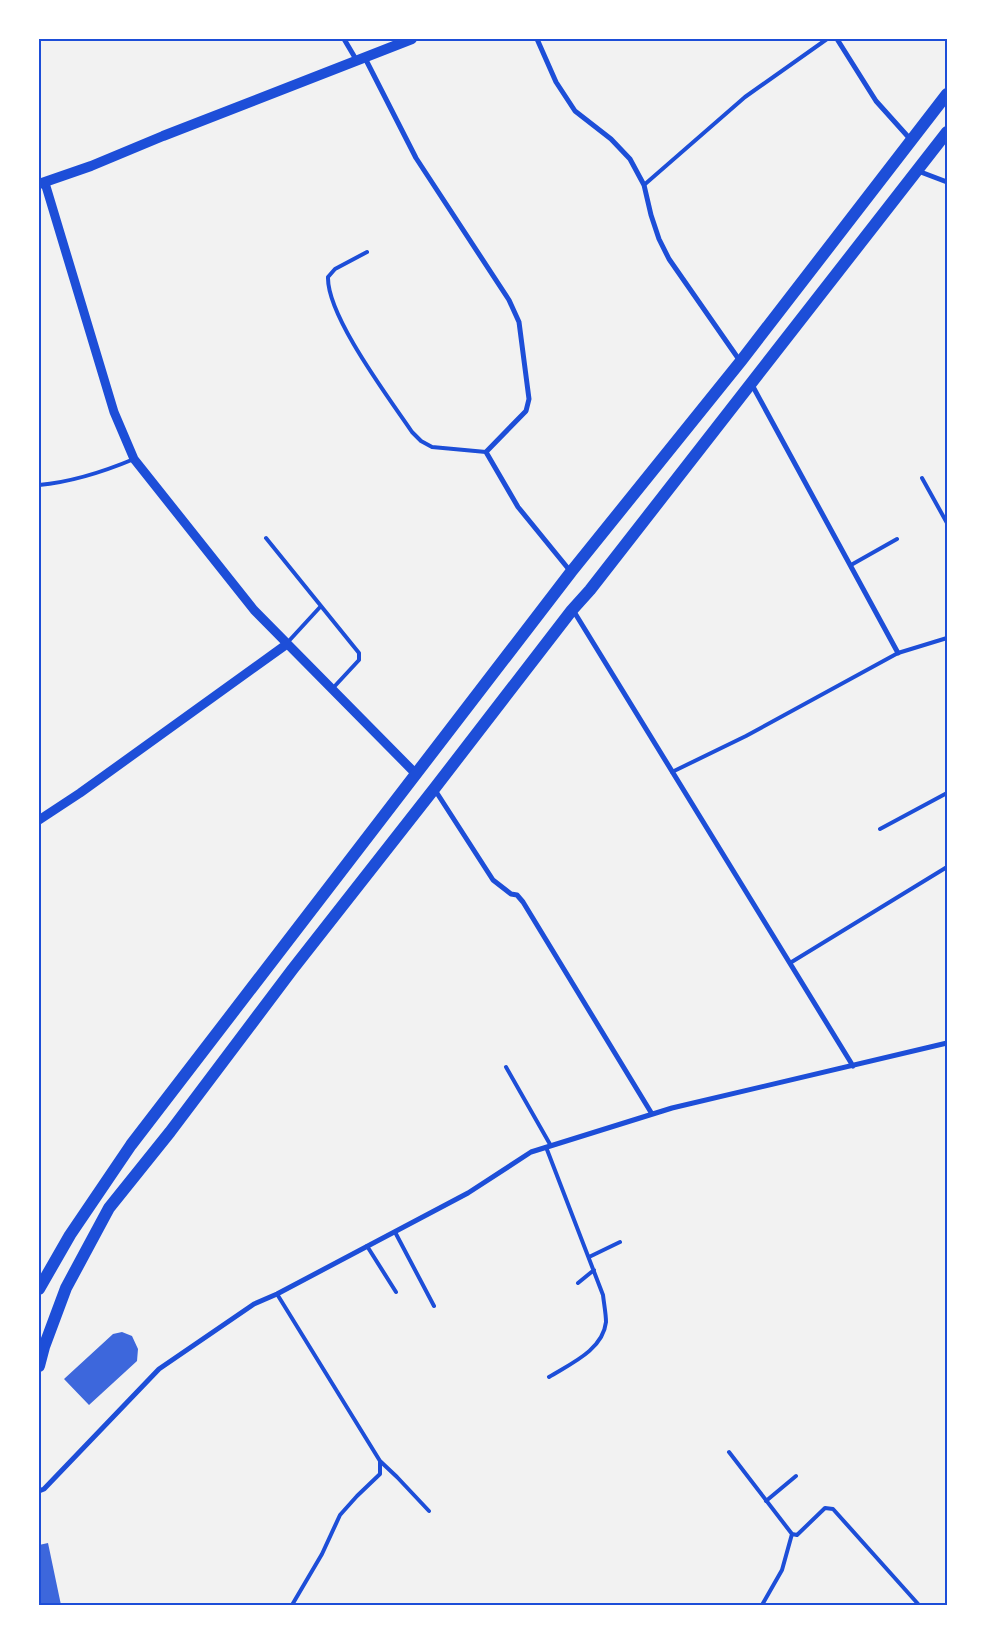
<svg xmlns="http://www.w3.org/2000/svg" width="986" height="1644" viewBox="0 0 986 1644" font-family="Montserrat,sans-serif">
<style>
.building{fill:#3d67dc}
.lines{fill:none;stroke-linecap:round;stroke-linejoin:round}
.service{stroke:#1d4ed8;stroke-width:4}
.minor{stroke:#1d4ed8;stroke-width:5}
.tertiary{stroke:#1d4ed8;stroke-width:9}
.secondary{stroke:#1d4ed8;stroke-width:10}
.trunk{stroke:#1d4ed8;stroke-width:12}
.neatline{fill:none;stroke:#1d4ed8;stroke-width:2}
</style>
<rect width="100%" height="100%" fill="#f2f2f2"/>
<!-- building -->
<path class="building" d="M122 1332 132 1336 138 1349 137 1361 89 1405 64 1379 113 1334Z
M48 1543 61 1605H39V1545Z"/>
<g class="lines">
<!-- service -->
<path class="service" d="M644 185 745 97 827 39
M367 252 335 269 328 277C327 316 389 398 412 432L421 441 432 447 486 452
M922 478 947 523
M39 485C72 482 103 472 134 459
M266 538 359 653V660L333 688
M851 565 897 539
M287 643 321 606
M672 772 746 736 898 653 947 638
M880 829 947 793
M790 963 947 867
M506 1067 551 1146
M546 1147 603 1295C604 1304 606 1314 606 1322 603 1350 570 1364 549 1377
M395 1232 434 1306
M367 1246 396 1292
M589 1257 620 1242
M578 1283 594 1270
M277 1294 380 1461V1474L357 1496 340 1515 322 1554 292 1605
M729 1452 792 1534
M380 1461 397 1477 429 1511
M766 1501 796 1476
M792 1534 797 1535 825 1508 833 1509 919 1605
M762 1605 782 1570 792 1534"/>
<!-- minor -->
<path class="minor" d="M344 39 357 61
M537 39 556 82 575 111 611 139 630 159 644 185 651 215 659 239 669 259 740 361
M837 39 876 101 911 140
M365 58 416 158 509 300 519 322 529 399 526 411 486 452 518 507 571 572
M918 171 947 182
M751 383 898 653
M573 610 853 1066
M435 790 493 880 511 894 517 895 523 902 652 1114
M39 1491 44 1489 159 1369 254 1304 277 1294 468 1193 531 1152 672 1108 947 1043"/>
<!-- tertiary -->
<path class="tertiary" d="M45 183 114 412 134 459 254 610 416 774
M39 820 80 793 287 644"/>
<!-- secondary -->
<path class="secondary" d="M39 184 91 166 163 136 412 39"/>
<!-- trunk -->
<path class="trunk" d="M39 1289 70 1235 131 1145 571 572 741 361 947 94
M39 1366 44 1347 66 1288 109 1208 170 1132 292 970 434 789 572 610 590 590 947 132"/>
</g>
<!-- border -->
<rect width="986" height="1644" fill="none" stroke="#ffffff" stroke-width="80"/>
<rect x="40" y="40" width="906" height="1564" class="neatline"/>
</svg>
